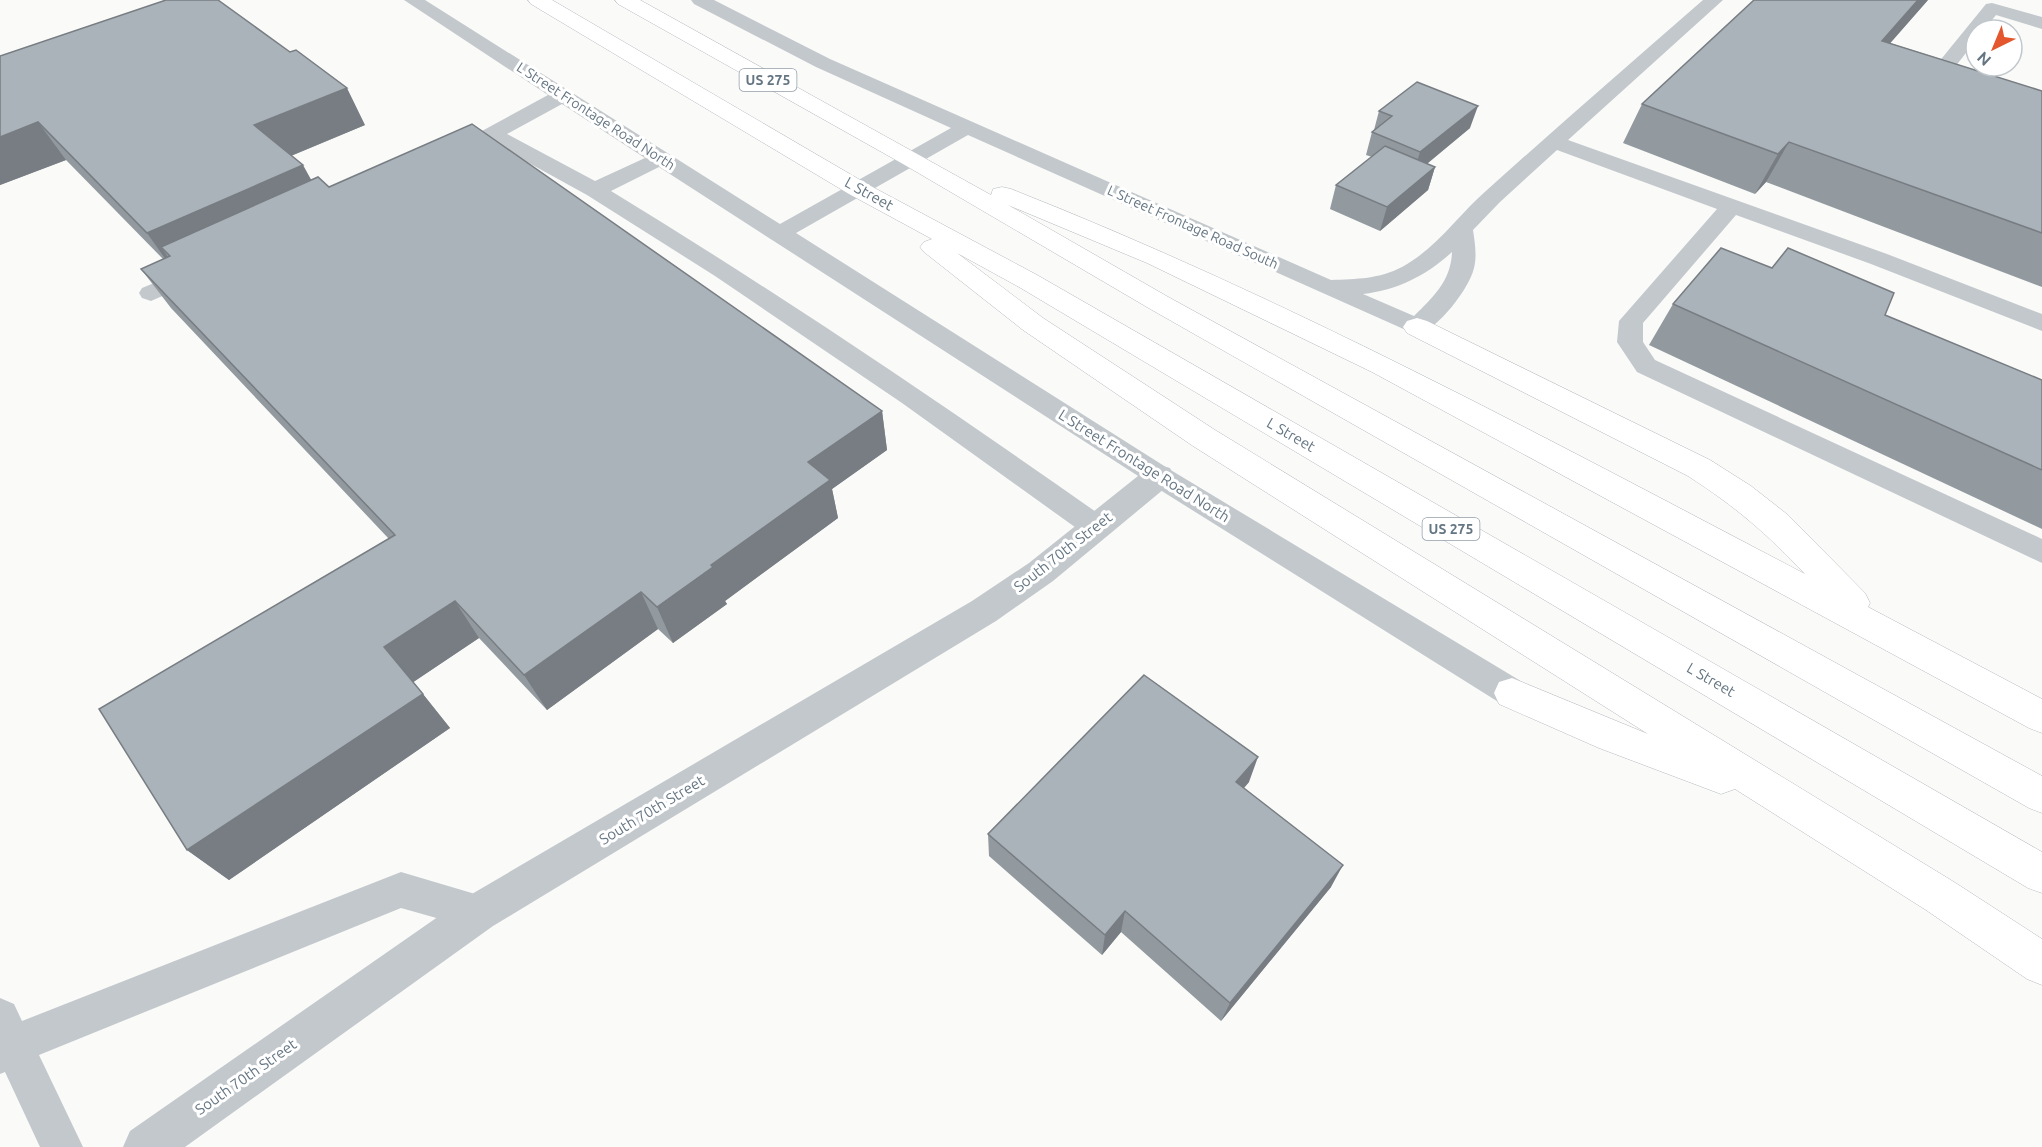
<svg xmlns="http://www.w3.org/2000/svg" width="2042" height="1147" viewBox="0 0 2042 1147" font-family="Ubuntu,sans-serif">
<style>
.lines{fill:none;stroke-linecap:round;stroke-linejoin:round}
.primary-casing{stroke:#b5babe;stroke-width:1}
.service{fill:#c3c8cc;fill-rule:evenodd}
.minor{fill:#c3c8cc;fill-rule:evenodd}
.primary{fill:#fff;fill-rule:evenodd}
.wall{fill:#929a9f}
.shaded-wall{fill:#777d82}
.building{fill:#aab3b9;stroke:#777d82;stroke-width:1.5}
.labels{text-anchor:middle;stroke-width:6;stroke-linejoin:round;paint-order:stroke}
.shield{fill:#fff;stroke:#939fa8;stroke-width:1.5}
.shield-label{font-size:14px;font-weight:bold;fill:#657683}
.far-street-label{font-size:14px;fill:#657683;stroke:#fff}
.street-label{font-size:15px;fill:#657683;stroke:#fff}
</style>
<rect width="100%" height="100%" fill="#fafaf8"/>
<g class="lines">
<defs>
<path id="primary" d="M528 0H552L867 184 1037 275 2042 852V893L2028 888 1019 287 957 253 1043 318 1215 430 1954 882 2042 939V985L2027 979 1926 910 1735 789 1721 794 1599 748 1499 704 1494 693 1499 682 1512 678 1648 734 1193 446 1023 330 924 252 920 247 924 242 932 239 849 194 531 4Z
M615 0H640L991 195 993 189 1002 187 1011 189C1285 297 1544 437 1805 574 1766 533 1736 507 1688 476L1407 333 1403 327 1407 321 1417 318 1427 321 1710 460 1751 486 1788 515 1865 593 1870 603 1868 607 2042 699V733L2029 728 1372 372 1147 263 1008 205 1170 298 2042 776V813L2029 808 1152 310 903 164 618 4Z"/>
</defs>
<!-- primary casing -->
<use href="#primary" class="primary-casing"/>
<!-- service -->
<path class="service" d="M404 0H425L780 224 951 128 816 67 694 4 691 0H714L830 59 1331 280C1357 279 1379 279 1402 267 1437 248 1458 215 1487 190 1558 126 1631 63 1703 0H1723L1568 140 1887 254 2042 314V331L1871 264 1736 215 1643 323V342L1655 360 2042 539V563L1637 372 1617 342 1619 321 1717 209 1557 150 1500 202 1473 230C1475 243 1477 256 1474 268 1469 289 1438 329 1417 335L968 135 796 233 1169 469 1524 683 1528 693 1524 703 1512 707 1500 703 1149 483 659 167 611 191C780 294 944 405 1106 519L1111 527 1106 535 1096 538 1086 535 902 403 715 276 587 195 491 142C477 150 461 164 445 159L441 155 445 151 548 95ZM562 104 645 158 595 181 507 134ZM1452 252C1451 281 1433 297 1414 316L1363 294C1398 290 1427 275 1452 252Z
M1992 3 2042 17V29L1996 15 1984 30H1976V40L1948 76 1962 80 1965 84 1962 88C1951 91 1933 87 1926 78L1929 74 1986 4Z
M193 267 201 269 205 274 201 279 151 301 142 298 139 293 142 288Z
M401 872 492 899 498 912 492 925 479 930 401 908 39 1055 83 1147H40L5 1072 0 1074V998L14 1004 22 1021Z"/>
<!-- minor -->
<path class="minor" d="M1159 465 1170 468 1174 476 1170 484 1053 581 996 621 493 926 185 1147H123L130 1131 465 898 972 601 1029 563 1148 468Z"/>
<!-- primary -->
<use href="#primary" class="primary"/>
</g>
<!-- wall -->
<path class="wall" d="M1928 0 1890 43 2042 91V287L1766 182 1755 194 1623 143 1642 104Z
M0 56 365 125 291 156 311 180 882 411 887 450 832 489 838 518 725 601 727 604 673 643 658 629 547 710 479 638 413 682 450 728 229 880 187 850 389 539 171 308 141 269 163 259 66 160 0 185Z
M1379 111 1470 128 1427 164 1435 167 1428 190 1380 231 1330 209 1336 185 1372 157 1366 155 1372 132 1374 130Z
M1673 304 1885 315 2042 380V529L1649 345Z
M1249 782 1244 788 1331 887 1221 1021 1121 932 1102 955 989 856 988 834Z"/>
<!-- shaded-wall -->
<path class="shaded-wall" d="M1918 0H1928L1858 80 1882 41Z
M347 88 365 125 276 162 254 125Z
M1478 106 1470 128 1413 175 1420 152Z
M38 122 66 160 0 185V137Z
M1789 142 1766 182 1755 194 1778 154Z
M303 165 324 203 170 256 161 247 177 270 174 271 147 233Z
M1435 167 1428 190 1380 231 1387 207Z
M882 411 887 450 832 489 838 518 725 601 727 604 673 643 657 607 711 565 808 462Z
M641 592 658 629 547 710 524 675Z
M455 601 479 638 412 683 384 647Z
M423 694 450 728 229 880 187 850Z
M1258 757 1249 782 1228 806 1236 782Z
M1343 865 1331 887 1221 1021 1230 1003Z
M1125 911 1121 932 1102 955 1105 935Z"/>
<!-- building -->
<path class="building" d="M166 0H218L290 52 296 50 347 88 254 125 303 165 147 233 38 122 0 137V56Z
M1754 0H1918L1882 41 2042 91V233L1789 142 1778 154 1642 104Z
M1417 82 1478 106 1420 152 1372 132 1392 116 1379 111Z
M472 124 882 411 808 462 830 480 711 565 713 567 657 607 641 592 524 675 455 601 384 647 423 694 187 850 99 709 395 535 141 269 170 256 161 247 318 177 329 187Z
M1385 146 1435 167 1387 207 1336 185Z
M1721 248 1772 268 1788 248 1894 293 1885 315 2042 380V470L1673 304Z
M1144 675 1258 757 1236 782 1343 865 1230 1003 1125 911 1105 935 988 834Z"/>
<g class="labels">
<!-- shield labels -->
<g class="shield">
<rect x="739.5" y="69" width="57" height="22" rx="4.5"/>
<rect x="1422.5" y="518" width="57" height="22" rx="4.5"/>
</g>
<g class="shield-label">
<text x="768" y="85">US 275</text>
<text x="1451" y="534">US 275</text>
</g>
<!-- far-street labels -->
<g class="far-street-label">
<text transform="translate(596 116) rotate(33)" y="5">L Street Frontage Road North</text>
<text transform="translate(1193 227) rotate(24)" y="5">L Street Frontage Road South</text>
</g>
<!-- street labels -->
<g class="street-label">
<text transform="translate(869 194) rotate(29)" y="5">L Street</text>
<text transform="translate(1291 435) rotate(30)" y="5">L Street</text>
<text transform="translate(1144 466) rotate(32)" y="5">L Street Frontage Road North</text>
<text transform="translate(1063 552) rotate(-38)" y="5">South 70th Street</text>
<text transform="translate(1711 680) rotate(30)" y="5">L Street</text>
<text transform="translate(652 810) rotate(-31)" y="5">South 70th Street</text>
<text transform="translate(246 1077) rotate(-35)" y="5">South 70th Street</text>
</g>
</g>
<!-- north arrow -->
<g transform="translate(1994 48) rotate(223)"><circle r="28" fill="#ffffff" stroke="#c1c8cd" stroke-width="1.5"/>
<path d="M0-4.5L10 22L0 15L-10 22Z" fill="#e4572e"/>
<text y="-9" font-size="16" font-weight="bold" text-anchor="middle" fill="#657683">N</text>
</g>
</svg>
